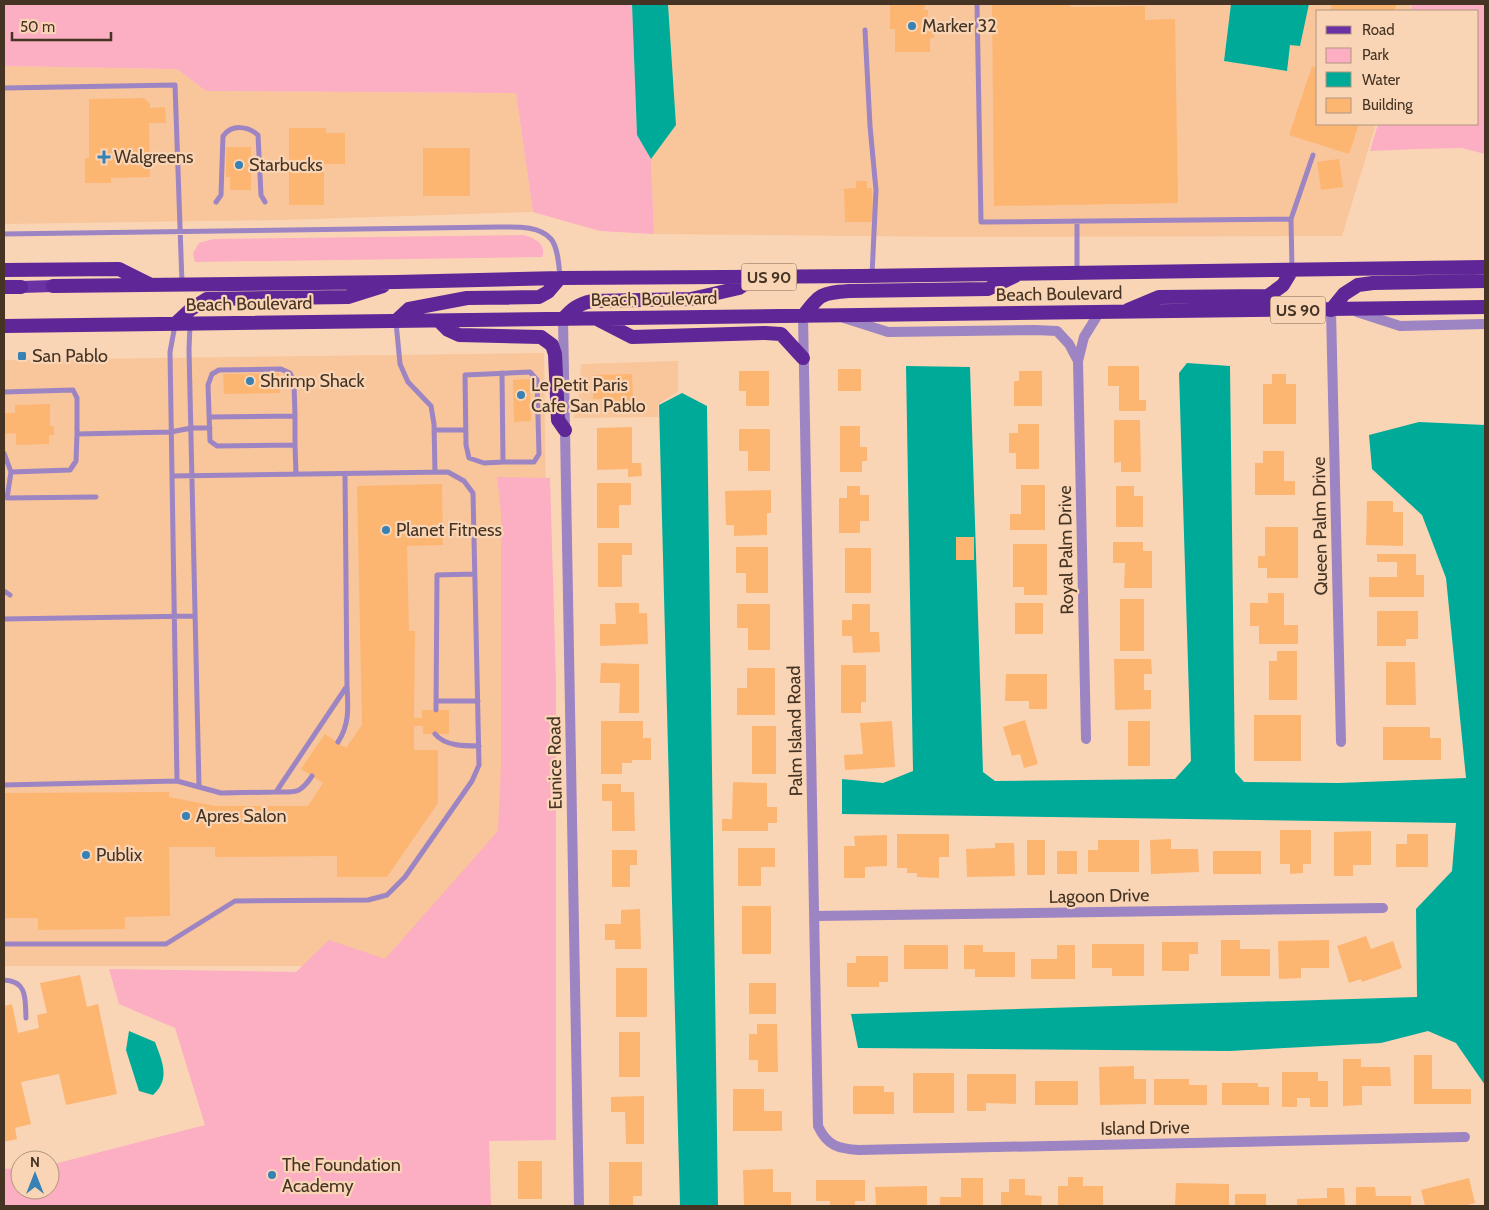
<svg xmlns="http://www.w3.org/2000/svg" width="1489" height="1210" viewBox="0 0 1489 1210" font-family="Cabin,sans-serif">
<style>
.built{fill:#f8c69a}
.green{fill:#fcaec2}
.water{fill:#0a9}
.building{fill:#fdb572}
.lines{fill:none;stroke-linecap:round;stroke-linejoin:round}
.service{stroke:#9d84c2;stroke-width:5}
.minor{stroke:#9d84c2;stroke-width:10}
.primary{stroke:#6a31a5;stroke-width:12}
.trunk{stroke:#5e2696;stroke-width:14}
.poi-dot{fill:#3781b4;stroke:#f9d5b6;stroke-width:2}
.labels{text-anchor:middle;stroke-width:4.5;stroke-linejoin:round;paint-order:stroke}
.shield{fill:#f9d5b6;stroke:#7b6450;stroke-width:1}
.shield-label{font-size:16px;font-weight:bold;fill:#453424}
.poi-label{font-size:18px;fill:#453424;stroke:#f9d5b6;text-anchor:start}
.street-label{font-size:18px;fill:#453424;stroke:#f9d5b6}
</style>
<rect width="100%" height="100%" fill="#f9d5b6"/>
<!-- built -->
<path class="built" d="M668 4H1231L1224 61 1286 71 1290 44 1300 46 1309 4H1411L1409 11H1318V124H1376L1342 236 959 237 654 234 651 159 676 125Z
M4 66 177 69 206 91 516 93 533 212 280 220 4 224Z
M544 353 552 966H4V360Z
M678 361V392L658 404V417L573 418 578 401 581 364Z"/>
<!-- green -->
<path class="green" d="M4 4H632L637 135 651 159 654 234 600 231 533 212 516 93 206 91 177 69 4 66Z
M1412 4H1485V154L1462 148 1416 149 1370 151 1378 124H1478V11H1410Z
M523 235C535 238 547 244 542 257L195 262 193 253 199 243 213 239Z
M497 477 550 478 556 682V1140L489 1141 491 1206H4V1169L20 1168V1190H50V1165L205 1125 175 1028 119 1004 109 969 296 972 329 940 385 959 498 831 501 765V513Z"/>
<!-- water -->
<path class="water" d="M632 4H668L676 125 651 159 637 135Z
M1231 4H1309L1300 46 1290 45 1287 71 1224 61Z
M1187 363 1230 366 1235 772 1244 782 1339 783 1466 778 1446 578 1422 515 1372 469 1369 435 1419 422 1485 425V1085L1456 1043 1428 1031 1381 1043 1229 1051 858 1048 851 1014 1417 997 1416 909 1452 871 1456 823 842 814V779L883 783 913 771 906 366 970 367 983 772 995 781 1175 779 1191 761 1179 373Z
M682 393 707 406 718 1206H680L659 405Z
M129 1031 155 1042C162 1061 171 1079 153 1095L139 1091 126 1050Z"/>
<!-- building -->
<path class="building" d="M890 4H925L924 10H928V23H934V38H930V52H895V29H890Z
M992 4H1070V7L1145 6V20L1175 19 1178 203 994 206Z
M1332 4H1397L1394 11H1330Z
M1312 66 1318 68V124H1359L1349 154 1289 135Z
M144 98 150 104V108L165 107 166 123H149L150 177 111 178V183H85V158H89V99Z
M289 128H326V133H345V164H324V205H289Z
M226 147H251V190H230V177H226Z
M423 148H470V196H423Z
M1339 159 1343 187 1321 190 1317 162Z
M856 181H867V188H872L873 222H845L844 189 856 188Z
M1108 366H1139V400H1146V411H1119V386H1108Z
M838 369H861V391H838Z
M739 371H769V406H746V391H739Z
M1019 371H1042V406H1014V381H1019Z
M279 373 280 393 224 394 223 374Z
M632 374 633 404H609V399H593V375Z
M1272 374H1286V384H1296V424H1263V384H1272Z
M530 379 531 421 514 422 513 380Z
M50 404V426H54V435H49V444L16 445V433L4 434V413H15V405Z
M1114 420H1140L1141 472H1121V462L1114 463Z
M1018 424H1039V469H1016V453H1009V433H1018Z
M840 426H860V447H867V461H862V472H840Z
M632 427V463H641L642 476 628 477V469L597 470V428Z
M739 429H770V471H748V451H739Z
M1263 451H1284V481H1295V495H1255V463H1263Z
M597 483H631V505H619V528H597Z
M442 484 443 545 407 546 409 631H415L414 718H422V710H449V734H423V726H414V750H438V803L387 877H337V856L215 857V847H169L170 916 125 917V929L38 930V918H4V793L169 792V797L215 806H308L323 783 301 769 325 734 346 748 362 725 357 486Z
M1021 485H1045V530H1010V514H1021Z
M847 486H860V495H869V521H860V533H839V498H847Z
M1116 486H1134V496H1143V527H1116Z
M771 490V513H767V535L734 536V525H726L725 491Z
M1367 501H1393V512H1403V546L1366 545Z
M1265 527H1298V578H1267V568H1258V556H1265Z
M956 537H974V560H956Z
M1113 542H1143V551H1152V588H1124L1125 563H1113Z
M598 543H632V555H622V587H598Z
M1013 544H1047V595H1024V587H1013Z
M736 547H768V593H746V573H736Z
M845 548H871V593H845Z
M1377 554H1416V575H1424V597H1369V577H1397V562H1377Z
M1268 593H1284V625H1298V644H1259V626H1250V603H1268Z
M1120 599H1144V651H1120Z
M615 603H639V613H647L648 644 600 646V624H616Z
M1015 603H1043V634H1015Z
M737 604H770V650H748V628H737Z
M852 604H870V632H879L880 652 853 653 852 636H842V620H852Z
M1377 611H1418V639H1406V646H1377Z
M1277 651H1297V700H1269V661H1277Z
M1114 659H1151L1152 674H1144V690H1151V709L1115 710Z
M1386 662H1415L1416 705H1386Z
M601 663 639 664V713H619L620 683H600Z
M841 665H866V702H861V713H841Z
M747 668H775V715H737V688H747Z
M1006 674H1047V709H1029V701H1005Z
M1254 715H1301V761H1254Z
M1025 720 1038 764 1024 768 1020 754 1012 756 1003 727Z
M601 721H643V738H651V760H632V763H622V774H601Z
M892 721 895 767 845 770 844 755 863 754 860 723Z
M1128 721H1150V766H1128Z
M752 726H776V774H752Z
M1383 727H1430V738H1441V760H1383Z
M733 782 767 783V807H777V823H768V831H722V819H732Z
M602 784H621V792H634L635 831H612V801H602Z
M1280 830H1311V864H1303V873L1290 874V864H1280Z
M1371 831V865H1353V876H1334V832Z
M897 834H949V857H939V878L917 877V873H907V868H897Z
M1407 834H1428V867H1396V844H1407Z
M887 835V866L865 867V878H844V846H855L854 836Z
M1171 839V849H1198L1199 872 1151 874 1150 840Z
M1027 840H1045V875H1027Z
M1098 840H1139V872H1088V850H1098Z
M995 843H1014L1015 876 967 877 966 849 995 848Z
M738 848H775V867H761V886H738Z
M612 850H637V865H630V887H612Z
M1057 851H1077V874H1057Z
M1213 851H1261V874H1213Z
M742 906H771V954H742Z
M640 909 641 949H615V940H605V924H621V910Z
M1366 936 1371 949 1393 941 1402 968 1362 982 1361 979 1349 983 1337 946Z
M1221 940H1240V949H1270V976H1221Z
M1329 940V968H1301V978L1279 979 1278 941Z
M1162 942H1198V954H1189V971H1162Z
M1092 944H1144V976H1112V968H1092Z
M904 945H948V969H904Z
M964 945H983V952H1015V977H975V969H964Z
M1057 945H1075V979H1031V959H1057Z
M856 956H888V982H879V987H847V963H856Z
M616 968H647V1017H616Z
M80 975 87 1007 98 1004 117 1094 66 1105 59 1074 21 1082 31 1124 15 1128 17 1139 4 1142V1006L12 1004 18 1033 39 1028 37 1015 47 1013 40 983Z
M749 983H776V1014H749Z
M757 1024H777L778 1072H758V1060H749V1034H757Z
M619 1032H640V1077H619Z
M1414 1055H1432V1089H1471V1104H1414Z
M1343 1059H1361V1067H1390L1391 1086H1362V1105L1343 1106Z
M1134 1066V1079H1146V1104L1100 1105 1099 1067Z
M1282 1072H1318V1081H1328V1107H1310V1098H1297V1107H1282Z
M913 1073H954V1113H913Z
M967 1074H1016V1104L986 1103V1111H967Z
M1154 1079H1189V1085H1207V1105H1154Z
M1035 1081H1078V1105H1035Z
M1222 1083H1258V1087H1269V1105H1222Z
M853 1086H884V1092H894V1114H853Z
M733 1089H764V1111H782V1131H733Z
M644 1096V1144H626L625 1112H611V1097Z
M518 1161H542V1199H518Z
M609 1162H642V1196H633V1206H609Z
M773 1169V1192H791V1206H744L743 1170Z
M1068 1177H1083V1186H1103V1206H1058V1186H1068Z
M961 1178H983V1206H940V1197H961Z
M1469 1178 1475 1203 1463 1206H1425L1421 1190Z
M1009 1179H1025V1195L1042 1196 1041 1206H1001V1192H1009Z
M816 1180H865V1201H855V1206H830V1201H816Z
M1176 1183 1229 1184V1206H1175Z
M927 1186V1206H876L875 1187Z
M1356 1187H1375L1376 1196H1411V1206H1356Z
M1327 1188H1344L1345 1206H1297V1199L1327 1198Z
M1235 1194H1266V1206H1235Z"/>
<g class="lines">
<!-- service -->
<path class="service" d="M977 4 981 222 1291 219 1313 155
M865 30 870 126 876 190 872 275
M4 88 175 85 182 283
M216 202 221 195 223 136C232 124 248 126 258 135L261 195 265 202
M1291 219 1292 268
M1077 221V273
M4 234 499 227C515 227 539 225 551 239 558 247 559 266 560 277
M396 322 400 364 408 382 431 406 434 424 435 472
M175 325 170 352 177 781
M190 325 189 349 199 787
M502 373 503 462 484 463 469 458 466 445 465 375 530 372 537 380 539 454 534 462H503
M4 392 73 390 77 398V434
M210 417 295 416V445L217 446 210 441 208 385 212 374 219 370 281 369 290 373 294 383 295 416
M434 430H466
M295 445 296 474
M4 453 11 472
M96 497 7 498 11 472 70 470 76 461 77 434 171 432 191 428H210
M4 591 10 595
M4 619 195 616
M436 701H478
M436 710 437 575 475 574
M435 734C445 746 464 746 479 746
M338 742C350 724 348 706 347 686
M4 785 177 781 221 793 276 792 347 686 345 474
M276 792C296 792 300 794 312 776
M4 944H166L235 901 368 900 387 895 405 877 472 781 479 765 473 493 464 481 448 472 172 476
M4 980C28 981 25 1000 26 1018"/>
<!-- minor -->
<path class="minor" d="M1331 310 1341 742
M1357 312 1400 326 1485 324
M803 316 818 1126C827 1146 839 1149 859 1150L1465 1137
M844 318 888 332 1035 330 1057 331 1069 344 1078 361
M563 319 579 1206
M1086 739 1078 361 1084 337 1099 313
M815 916 1383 908"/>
<!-- primary -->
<path class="primary" d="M21 287 53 286"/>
<!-- trunk -->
<path class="trunk" d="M4 270 119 269 149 284
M53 286 396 282 560 278 861 276 1485 267
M4 287H21
M1128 310 1159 297 1268 296 1283 285 1292 270
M1331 310 1344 294 1358 285 1373 283 1485 281
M803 316C820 294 821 293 849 291L988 289 1015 276
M563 319C572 309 578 304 592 301L691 299 739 288 755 277
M599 320 632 337 765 333 781 334 803 358
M396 321 409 309 467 298 539 297 548 292 560 278
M439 321 448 330 459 335 541 337 552 345 555 354 558 420 565 430
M175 324 191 309 207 299 348 297 383 286
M4 326 1485 307"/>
</g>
<!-- markers -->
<g class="poi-dot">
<circle cx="912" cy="26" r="5"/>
<path d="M101.5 149.5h5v5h5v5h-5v5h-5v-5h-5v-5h5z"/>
<circle cx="239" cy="165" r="5"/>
<rect x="17" y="351" width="10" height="10" rx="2.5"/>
<circle cx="250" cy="381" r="5"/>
<circle cx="521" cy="395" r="5"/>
<circle cx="386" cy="530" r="5"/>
<circle cx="186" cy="816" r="5"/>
<circle cx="86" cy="855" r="5"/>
<circle cx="272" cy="1175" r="5"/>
</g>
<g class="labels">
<!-- shield labels -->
<g class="shield">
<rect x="741.5" y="263.5" width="55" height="27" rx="4"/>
<rect x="1270.5" y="296.5" width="55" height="27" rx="4"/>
</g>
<g class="shield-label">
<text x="769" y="283">US 90</text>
<text x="1298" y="316">US 90</text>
</g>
<!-- poi labels -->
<g class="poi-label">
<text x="922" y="32">Marker 32</text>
<text x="114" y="163">Walgreens</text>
<text x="249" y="171">Starbucks</text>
<text x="32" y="362">San Pablo</text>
<text x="260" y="387">Shrimp Shack</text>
<text x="531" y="391">Le Petit Paris<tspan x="531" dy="21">Cafe San Pablo</tspan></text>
<text x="396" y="536">Planet Fitness</text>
<text x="196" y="822">Apres Salon</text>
<text x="96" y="861">Publix</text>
<text x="282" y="1171">The Foundation<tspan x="282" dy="21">Academy</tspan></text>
</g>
<!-- street labels -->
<g class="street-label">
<text transform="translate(1059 294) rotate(-1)" y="6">Beach Boulevard</text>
<text transform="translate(654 299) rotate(-1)" y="6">Beach Boulevard</text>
<text transform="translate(249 304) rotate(-1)" y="6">Beach Boulevard</text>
<text transform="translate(1320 526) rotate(-91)" y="6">Queen Palm Drive</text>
<text transform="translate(1066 550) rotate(-91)" y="6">Royal Palm Drive</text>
<text transform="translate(795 731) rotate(-91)" y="6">Palm Island Road</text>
<text transform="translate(555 763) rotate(-91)" y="6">Eunice Road</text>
<text transform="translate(1099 896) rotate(-1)" y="6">Lagoon Drive</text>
<text transform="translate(1145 1128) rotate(-1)" y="6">Island Drive</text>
</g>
</g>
<!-- border -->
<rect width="1489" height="1210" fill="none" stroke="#453424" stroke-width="10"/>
<!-- legend -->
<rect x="1316" y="10" width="162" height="115" fill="#f9d5b6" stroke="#b1957c"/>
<rect x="1326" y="26" width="25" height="8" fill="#6a31a5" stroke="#b1957c"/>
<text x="1362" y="35" font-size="15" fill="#453424">Road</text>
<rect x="1326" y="48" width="25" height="15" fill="#fcaec2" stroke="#b1957c"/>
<text x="1362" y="60" font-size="15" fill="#453424">Park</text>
<rect x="1326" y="72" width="25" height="15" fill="#00aa99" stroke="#b1957c"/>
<text x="1362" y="85" font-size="15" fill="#453424">Water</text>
<rect x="1326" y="98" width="25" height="15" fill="#fdb572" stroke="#b1957c"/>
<text x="1362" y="110" font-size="15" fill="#453424">Building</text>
<!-- north arrow -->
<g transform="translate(35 1175)"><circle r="24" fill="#f9d5b6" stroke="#b1957c"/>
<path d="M0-4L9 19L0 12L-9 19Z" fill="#3781b4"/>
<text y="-8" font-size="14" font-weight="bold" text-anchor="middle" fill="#453424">N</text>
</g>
<!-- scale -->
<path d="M12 32v8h99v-8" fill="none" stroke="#453424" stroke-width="2.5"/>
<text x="20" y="32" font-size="15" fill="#453424" stroke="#f9d5b6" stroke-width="4" paint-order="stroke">50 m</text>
</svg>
